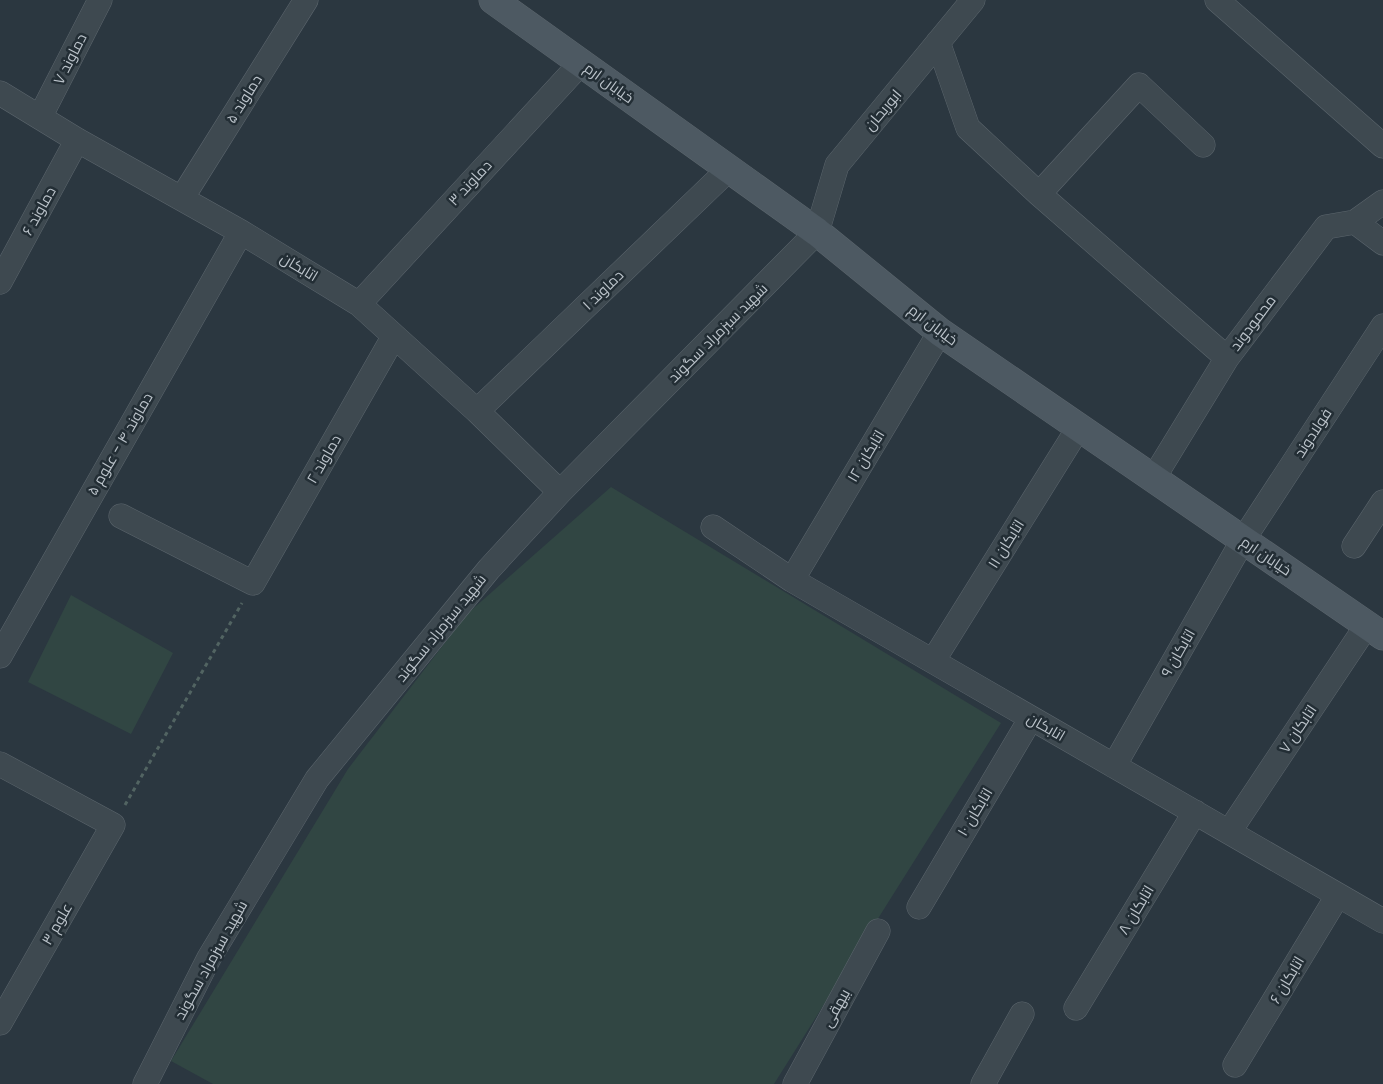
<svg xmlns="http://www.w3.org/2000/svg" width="1383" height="1084" viewBox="0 0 1383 1084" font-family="Poppins,Cairo,sans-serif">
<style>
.green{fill:#314643}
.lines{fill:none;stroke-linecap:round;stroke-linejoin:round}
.street-casing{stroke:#5c666d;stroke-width:25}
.secondary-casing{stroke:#5c666d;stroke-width:29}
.path{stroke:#526462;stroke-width:3;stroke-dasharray:4 4;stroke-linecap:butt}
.street{stroke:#3e4950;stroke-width:24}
.secondary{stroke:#4d5962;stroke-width:28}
.labels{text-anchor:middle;stroke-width:5;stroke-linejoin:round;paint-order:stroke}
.street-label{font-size:15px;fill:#bbc3ca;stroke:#232e35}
</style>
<rect width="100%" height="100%" fill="#2b3740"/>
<!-- green -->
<path class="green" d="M611 487 1001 723 774 1084H213L171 1061 348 769 467 614Z
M71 595 173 653 131 734 28 682Z"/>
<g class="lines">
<defs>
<path id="street" d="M1217 0 1383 146
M938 42 968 128 1039 194 1227 358
M0 93 77 140 241 232 359 304 477 411 560 492
M40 117 100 0
M1039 194 1139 85 1203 145
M182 198 306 0
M1355 222 1383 243
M0 282 77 140
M359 304 581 63
M477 411 729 169
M1153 479 1227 358 1326 227 1355 222 1383 202
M121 516 253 583 394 336
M713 527 792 580 1383 921
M1354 546 1383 502
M792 580 940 332
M0 656 241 232
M933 661 1079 427
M0 764 113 825 0 1023
M1114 766 1243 540 1383 326
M1229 832 1367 625
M919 907 1031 718
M1076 1008 1195 812
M1235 1065 1338 895
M145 1084 209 958 317 779 489 569 560 492 817 232 837 165 973 0
M795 1084 878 931
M983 1084 1022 1014"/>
<path id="secondary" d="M493 0 817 232 940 332 1383 636"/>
</defs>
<!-- street casing -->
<use href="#street" class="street-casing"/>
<!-- secondary casing -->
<use href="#secondary" class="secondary-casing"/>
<!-- path -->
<path class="path" d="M125 805 242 603"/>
<!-- street -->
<use href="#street" class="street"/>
<!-- secondary -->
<use href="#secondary" class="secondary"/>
</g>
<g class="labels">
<!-- street labels -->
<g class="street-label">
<text transform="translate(70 59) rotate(-63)" y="5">دماوند ۷</text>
<text transform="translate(609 83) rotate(36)" y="5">خیابان ارم</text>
<text transform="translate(244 99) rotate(-58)" y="5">دماوند ۵</text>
<text transform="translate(883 110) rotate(-50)" y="5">ابوریحان</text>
<text transform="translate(470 183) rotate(-47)" y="5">دماوند ۳</text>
<text transform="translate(39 211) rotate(-61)" y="5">دماوند ۶</text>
<text transform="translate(299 267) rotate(31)" y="5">اتابکان</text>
<text transform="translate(603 290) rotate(-44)" y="5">دماوند ۱</text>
<text transform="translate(1253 323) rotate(-53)" y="5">محمودوند</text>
<text transform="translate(933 325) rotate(37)" y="5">خیابان ارم</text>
<text transform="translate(718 333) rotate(-45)" y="5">شهید سبزمراد سگوند</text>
<text transform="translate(1313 433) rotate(-57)" y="5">فولادوند</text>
<text transform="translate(120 444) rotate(-60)" y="5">دماوند ۴ - علوم ۵</text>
<text transform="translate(866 456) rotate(-59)" y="5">اتابکان ۱۲</text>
<text transform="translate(324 459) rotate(-60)" y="5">دماوند ۲</text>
<text transform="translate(1006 544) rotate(-58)" y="5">اتابکان ۱۱</text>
<text transform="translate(1266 556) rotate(34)" y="5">خیابان ارم</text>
<text transform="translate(441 628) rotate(-51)" y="5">شهید سبزمراد سگوند</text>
<text transform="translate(1178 653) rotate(-60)" y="5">اتابکان ۹</text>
<text transform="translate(1046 727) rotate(30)" y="5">اتابکان</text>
<text transform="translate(1298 729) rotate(-56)" y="5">اتابکان ۷</text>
<text transform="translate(975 812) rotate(-59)" y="5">اتابکان ۱۰</text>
<text transform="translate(1136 910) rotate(-59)" y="5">اتابکان ۸</text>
<text transform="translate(57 924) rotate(-60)" y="5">علوم ۳</text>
<text transform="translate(211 960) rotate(-61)" y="5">شهید سبزمراد سگوند</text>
<text transform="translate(1287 980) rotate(-59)" y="5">اتابکان ۶</text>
<text transform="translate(836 1008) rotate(-61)" y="5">بیهقی</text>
</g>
</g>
</svg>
